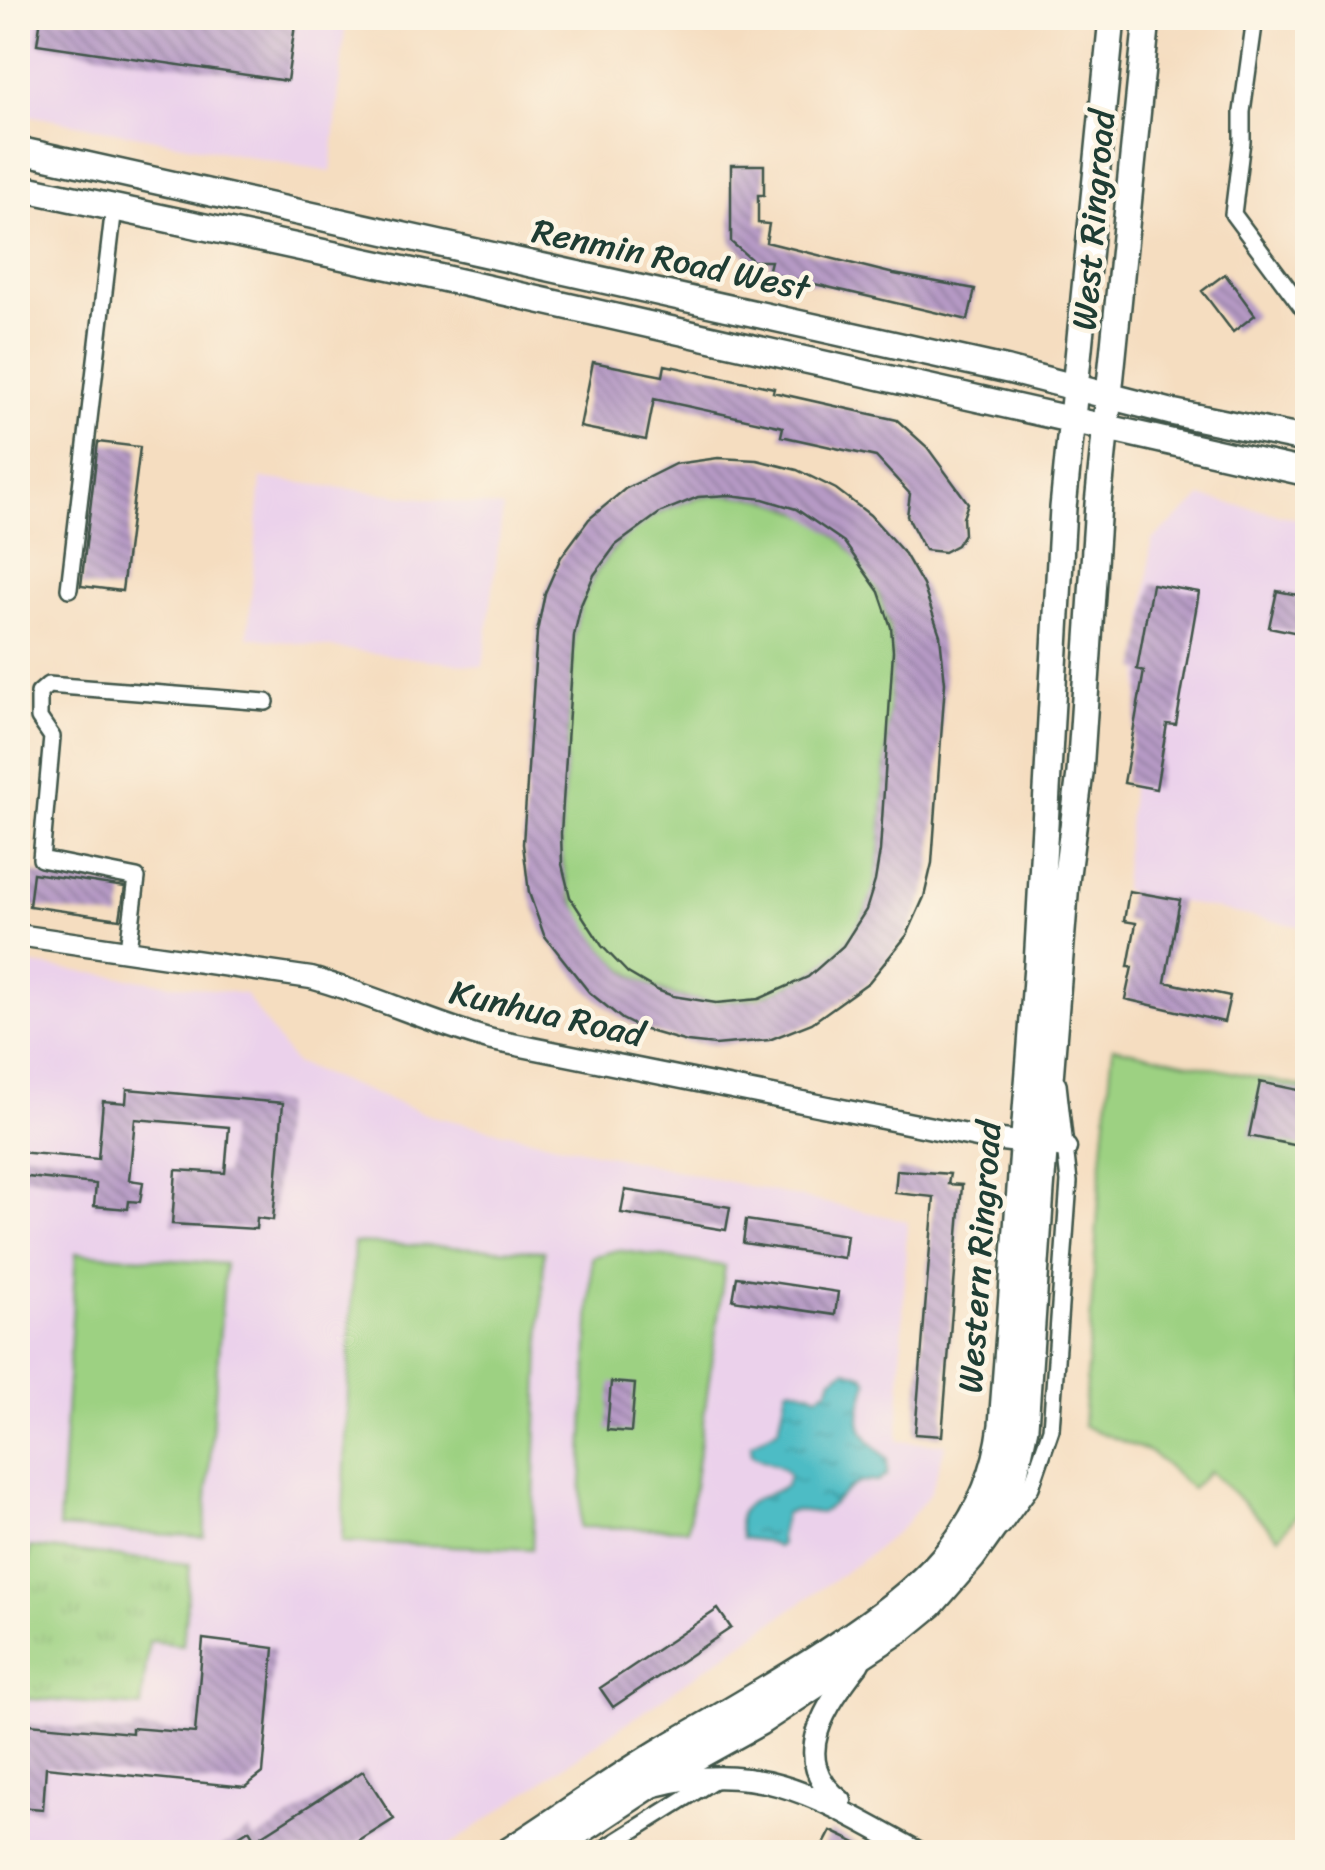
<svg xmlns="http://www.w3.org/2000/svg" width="1325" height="1870" viewBox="0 0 1325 1870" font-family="Sriracha,sans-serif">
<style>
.built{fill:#ebd1eb}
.grass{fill:url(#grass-tufts);stroke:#5e875b;stroke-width:2.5}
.garden{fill:#9dd182;stroke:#5e875b;stroke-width:2.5}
.water{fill:url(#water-ripples);stroke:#367c7c;stroke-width:2.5}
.building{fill:url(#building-back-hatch);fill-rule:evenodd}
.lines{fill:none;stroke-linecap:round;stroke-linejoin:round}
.minor-casing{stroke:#3f5549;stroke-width:20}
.tertiary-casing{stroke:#3f5549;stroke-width:25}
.primary-casing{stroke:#3f5549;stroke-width:30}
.minor{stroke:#fff;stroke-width:15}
.tertiary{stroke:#fff;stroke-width:20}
.primary{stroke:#fff;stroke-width:25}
.labels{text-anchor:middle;stroke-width:9;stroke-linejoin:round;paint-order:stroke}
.street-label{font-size:35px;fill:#1f3d34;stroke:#fcf5e5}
</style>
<defs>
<pattern id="grass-tufts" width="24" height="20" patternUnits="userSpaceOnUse" patternTransform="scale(2.5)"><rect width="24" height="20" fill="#9dd182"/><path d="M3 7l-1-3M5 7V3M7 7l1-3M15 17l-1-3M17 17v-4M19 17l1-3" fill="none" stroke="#87b471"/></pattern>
<pattern id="water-ripples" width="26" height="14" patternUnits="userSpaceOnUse" patternTransform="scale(2.5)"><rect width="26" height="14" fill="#4dbcc5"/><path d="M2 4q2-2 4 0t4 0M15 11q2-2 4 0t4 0" fill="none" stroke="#3f9aa1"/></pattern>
<pattern id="building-back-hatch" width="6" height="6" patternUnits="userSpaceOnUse" patternTransform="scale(2.5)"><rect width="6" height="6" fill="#b69ac5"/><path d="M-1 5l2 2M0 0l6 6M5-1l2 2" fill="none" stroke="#937fa1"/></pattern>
</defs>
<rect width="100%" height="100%" fill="#fcf5e5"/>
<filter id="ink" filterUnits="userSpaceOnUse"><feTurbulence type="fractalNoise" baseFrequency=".01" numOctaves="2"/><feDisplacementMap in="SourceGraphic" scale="20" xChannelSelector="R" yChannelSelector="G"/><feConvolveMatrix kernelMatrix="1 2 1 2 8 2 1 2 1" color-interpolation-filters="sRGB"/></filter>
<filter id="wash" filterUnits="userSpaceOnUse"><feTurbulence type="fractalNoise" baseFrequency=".0048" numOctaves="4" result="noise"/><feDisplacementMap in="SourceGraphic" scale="40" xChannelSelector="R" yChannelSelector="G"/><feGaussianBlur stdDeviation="2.25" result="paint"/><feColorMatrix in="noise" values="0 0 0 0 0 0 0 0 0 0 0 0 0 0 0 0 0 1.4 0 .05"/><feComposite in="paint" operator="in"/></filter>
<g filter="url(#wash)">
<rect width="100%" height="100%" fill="#f5ddc0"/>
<!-- built -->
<path class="built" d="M18 18H346L331 172 18 113Z
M261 478 503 508 483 667 248 637Z
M1202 497 1307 521V928L1123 890 1151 541Z
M18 963 245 994 294 1063 431 1116 907 1221 898 1441 946 1444 931 1492 904 1526 865 1558 440 1852H18Z"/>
<!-- grass -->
<path class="grass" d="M30 1547 190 1564 183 1645 149 1641 141 1707 18 1698V1650Z"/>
<!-- garden -->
<path class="garden" d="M729 495C821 501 883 559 893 651L880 851C877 871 875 891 866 910 849 945 821 972 786 987 673 1037 560 952 561 833L574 636C585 557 650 497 729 495Z
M1113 1047 1307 1088V1502L1279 1537 1210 1471 1192 1489 1152 1453 1083 1426 1101 1170Z
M354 1243 544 1251 532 1549 342 1542Z
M617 1250 725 1266 688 1529 580 1527 592 1257Z
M76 1253 225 1264 204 1537 59 1528Z"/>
<!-- water -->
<path class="water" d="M846 1370 864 1376 868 1382C856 1422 854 1429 887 1458V1475L877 1482C850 1476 841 1502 820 1513L796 1510 785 1513 780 1536 781 1544 777 1547 765 1541 742 1538C729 1499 763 1499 786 1486L789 1475C781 1463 764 1463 752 1455L751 1444 779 1428 787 1389 792 1387 819 1395 828 1389 832 1378Z"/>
<g id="blocks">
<!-- building -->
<path class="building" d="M41 18H296L287 81 37 44Z
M731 165H764V195H758V223L769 224 766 242 894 274 975 289 968 320 768 273 771 261H753L731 242Z
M1225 274 1255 315 1233 332 1202 291Z
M593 362 663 376 665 365 774 388 773 392 897 420 927 447 968 503 963 518 964 534 957 545 944 552 925 550 907 516 910 494 876 457 781 436 783 427 654 399 646 440 580 427Z
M98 442 140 447 122 591 81 586Z
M718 458 757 460 797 470 836 489 870 515 905 554 923 585 940 635 945 683 932 863 924 897 907 935 869 982 812 1023 769 1040 715 1045 687 1042 642 1029 622 1019 589 992 544 935 529 893 523 844 537 632 545 593 561 557 589 519 625 489 675 464ZM729 495 763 499 796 509 844 542 879 592 891 627 893 651 880 851 875 881 866 910 843 946 808 977 759 999 716 1003 673 996 657 990 628 973 602 946 570 897 562 864 561 833 574 636 581 605 594 575 616 545 661 512 698 497Z
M1152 584 1199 592 1176 725 1167 724 1156 789 1124 783 1144 671 1137 669Z
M1277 591 1308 597V635L1269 627Z
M33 873 125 887 120 919 29 906Z
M1129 891 1180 900 1165 982 1230 996 1224 1022 1125 999 1132 967H1128L1136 923 1124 921Z
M1260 1082 1308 1092V1148L1249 1136Z
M127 1089 283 1103 273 1220 257 1218 256 1229 172 1224 176 1170 225 1173 229 1127 135 1119 129 1180 143 1182 140 1202 129 1201 128 1209 94 1206 96 1184 18 1176V1152L98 1159 103 1101 126 1103Z
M897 1170 950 1174 948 1184 962 1185 942 1436 915 1434 934 1197 895 1193Z
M625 1190 730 1207 726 1230 621 1213Z
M746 1220 847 1235 844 1258 743 1243Z
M737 1277 838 1292 835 1315 733 1300Z
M611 1382 635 1384 631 1432 607 1430Z
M718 1609 731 1628 613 1707 600 1688Z
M203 1639 274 1648 263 1773 245 1787 46 1767 43 1809 18 1807V1723L132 1733V1728L195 1733Z
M363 1771 394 1819 342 1852H214L249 1830 255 1840Z
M831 1831 875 1852H820Z"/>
</g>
</g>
<g filter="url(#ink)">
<use href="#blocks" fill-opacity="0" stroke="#3f5549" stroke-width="2.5"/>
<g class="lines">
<defs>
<path id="minor" d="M1255 18 1242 112V141L1233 214 1308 315
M69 589 114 207
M128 949 137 878 41 859 52 737 39 718V693L48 685 266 702
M1002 1527 1031 1487 1051 1429 1069 1182 1058 1084
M599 1852 714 1780"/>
<path id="tertiary" d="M18 935 311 978C373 995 430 1023 492 1040L977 1137 1066 1148
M655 1786C763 1757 827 1803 918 1852
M841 1801C786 1759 828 1703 859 1663"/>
<path id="primary" d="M18 150 1008 370 1171 412 1308 440
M18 187 433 276 1308 473
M507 1852C560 1818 612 1780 666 1748 723 1715 780 1683 835 1646 920 1590 989 1533 1002 1425L1037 966 1063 508 1112 18
M549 1852 675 1769 760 1722 903 1628 931 1605 972 1558 994 1527 1010 1495 1025 1427 1041 1190 1066 882 1080 773 1098 504 1147 18"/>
</defs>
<!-- minor casing -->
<use href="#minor" class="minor-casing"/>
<!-- tertiary casing -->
<use href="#tertiary" class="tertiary-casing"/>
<!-- primary casing -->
<use href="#primary" class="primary-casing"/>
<!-- minor -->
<use href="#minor" class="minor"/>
<!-- tertiary -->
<use href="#tertiary" class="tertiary"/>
<!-- primary -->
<use href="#primary" class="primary"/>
</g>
</g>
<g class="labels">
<!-- street labels -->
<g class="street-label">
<text transform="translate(1093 220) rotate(-85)" y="12">West Ringroad</text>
<text transform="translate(671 259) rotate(12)" y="12">Renmin Road West</text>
<text transform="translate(547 1013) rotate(13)" y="12">Kunhua Road</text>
<text transform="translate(979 1257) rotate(-86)" y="12">Western Ringroad</text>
</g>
</g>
<!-- margin -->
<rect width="1325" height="1870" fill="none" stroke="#fcf5e5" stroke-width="60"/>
</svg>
